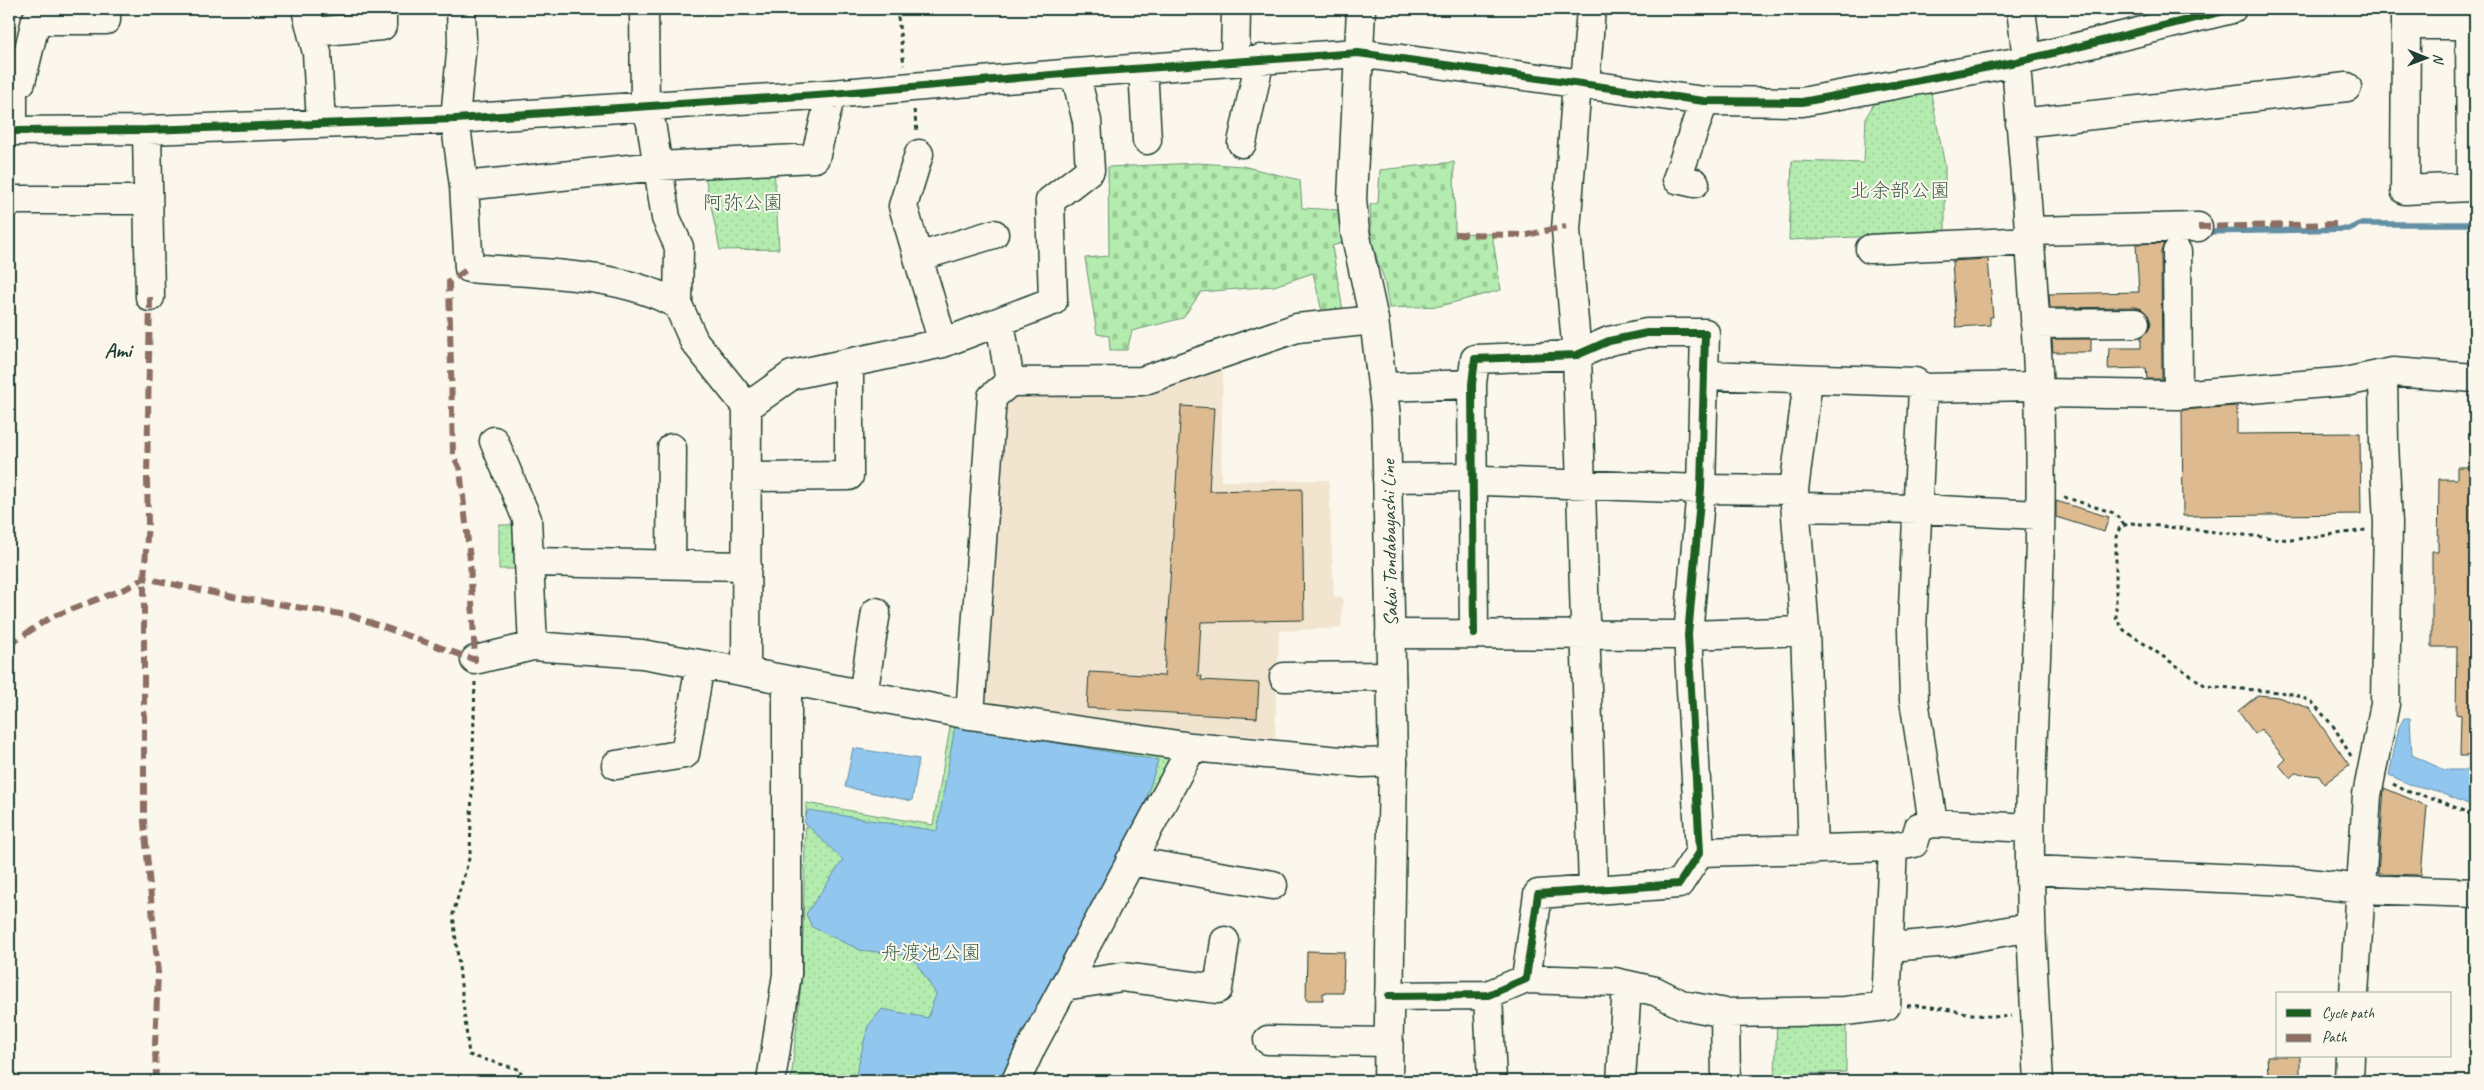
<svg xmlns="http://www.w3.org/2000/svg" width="2484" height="1090" viewBox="0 0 2484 1090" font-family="Caveat,'Klee One',sans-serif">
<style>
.built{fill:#f2e5d0}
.grass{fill:url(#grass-dots);stroke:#6a9472}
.cemetery{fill:url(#cemetery-stones);stroke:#6a9472}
.water{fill:#91c6ef;stroke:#638fa4}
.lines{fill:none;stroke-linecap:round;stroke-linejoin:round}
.stream{stroke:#638fa4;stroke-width:5.5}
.building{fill:#ddba8f;stroke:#1f3d34}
.minor-casing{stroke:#1f3d34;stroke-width:31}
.major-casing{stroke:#1f3d34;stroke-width:31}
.path{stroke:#1f3d34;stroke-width:3;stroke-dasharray:4 4;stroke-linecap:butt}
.minor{stroke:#fbf7ec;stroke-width:28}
.major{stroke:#fbf7ec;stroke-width:28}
.quiet{stroke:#8d6e63;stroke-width:6;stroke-dasharray:12 6;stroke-linecap:butt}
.cycleway-casing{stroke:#fbf7ec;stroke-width:11}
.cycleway{stroke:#1b5e20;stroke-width:8}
.labels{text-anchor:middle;stroke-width:4;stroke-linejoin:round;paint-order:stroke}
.park-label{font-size:20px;fill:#3d604d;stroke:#fbf7ec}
.street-label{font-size:20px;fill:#1f3d34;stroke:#fbf7ec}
.neighbourhood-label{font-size:21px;font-weight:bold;fill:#1f3d34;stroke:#fbf7ec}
</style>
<defs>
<pattern id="grass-dots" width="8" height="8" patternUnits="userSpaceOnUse" patternTransform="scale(1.25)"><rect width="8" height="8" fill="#b4ecaf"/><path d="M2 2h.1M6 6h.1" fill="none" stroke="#9acb97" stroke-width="1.8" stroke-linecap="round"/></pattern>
<pattern id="cemetery-stones" width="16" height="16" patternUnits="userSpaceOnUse" patternTransform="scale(1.25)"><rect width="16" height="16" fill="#b4ecaf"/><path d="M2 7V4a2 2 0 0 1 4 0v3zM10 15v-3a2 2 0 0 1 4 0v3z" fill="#9acb97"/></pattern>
</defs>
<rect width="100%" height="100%" fill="#fbf7ec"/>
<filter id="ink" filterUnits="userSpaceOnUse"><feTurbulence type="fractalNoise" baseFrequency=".02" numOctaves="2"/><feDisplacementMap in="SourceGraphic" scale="10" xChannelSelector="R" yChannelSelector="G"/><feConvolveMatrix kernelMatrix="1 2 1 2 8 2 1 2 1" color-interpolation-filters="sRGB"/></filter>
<g filter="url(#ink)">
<!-- built -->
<path class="built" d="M1223 362 1221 481 1329 480 1334 597H1343L1341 628 1279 631 1275 738 1169 729 985 701 1007 400 1022 391Z"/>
<!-- grass -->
<path class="grass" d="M1931 93 1945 166V233L1789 240 1792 161 1864 163 1866 117 1877 99Z
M774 167 779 249 720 250 704 171Z
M499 525H521V569H499Z
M951 722 1106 742 1168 759 1157 794 1009 1081H791L802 974 806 803 933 825Z
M1777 1017H1846V1072L1775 1076Z"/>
<!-- cemetery -->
<path class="cemetery" d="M1454 162 1455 233 1492 234 1501 290 1440 306 1389 308 1384 279 1372 246 1370 205 1378 203 1380 170Z
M1198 163 1242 166 1300 180 1302 208 1338 210 1342 243 1332 246 1343 311 1323 316 1313 273 1274 286 1201 292 1183 318 1132 331 1127 350H1110L1109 336 1097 334 1085 258 1109 256 1108 167Z"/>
<!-- water -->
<path class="water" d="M2404 718H2410L2412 755 2444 770H2475V807L2437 791 2409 784 2389 775 2399 727Z
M955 726 1158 760 1141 817 1002 1081H866L856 1074 868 1026 882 1009 928 1018 936 994 912 956 860 950 812 927 806 914 843 860 804 822 808 810 937 831Z
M853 748 919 759 912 801 845 787Z"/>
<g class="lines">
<!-- stream -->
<path class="stream" d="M2203 232 2349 229 2359 224H2475"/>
</g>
<!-- building -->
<path class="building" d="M2164 243 2161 252 2162 379H2147L2146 368 2108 369 2109 348H2141V337L2148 331 2151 323 2148 315 2142 309 2135 307 2050 308 2049 294 2139 292 2136 244Z
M1988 259 1993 317H1990V325L1956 327 1952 261Z
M2052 339H2091V352H2053Z
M1181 406 1214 408 1209 491 1302 489 1304 620 1201 622 1198 676H1202L1201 680 1259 683 1257 718 1087 708 1089 672 1164 676Z
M2237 406V434L2360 433 2361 514 2183 516 2182 410Z
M2457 467H2475V756H2460L2461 715 2456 714 2457 647H2432V551H2438L2439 479H2457Z
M2056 501 2109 517 2104 532 2056 517Z
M2258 695 2278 697 2309 708 2349 765 2324 784 2319 776 2295 773 2290 778 2279 765 2285 759 2261 729 2255 734 2238 711Z
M2384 788 2427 806 2421 875 2378 874Z
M1307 951 1344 952 1343 993H1323V1000H1306Z
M2267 1056H2300V1074L2268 1075Z"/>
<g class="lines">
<defs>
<path id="minor" d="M306 9 317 53 321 123
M461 9 462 42 455 119 464 186 469 268C535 274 619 271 678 305
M644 9 645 106 651 123 666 218 679 247 678 305 694 341 747 407 746 672 970 715 1192 747 1362 763 1393 762
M2021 9 2027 59
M2406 25H2470L2471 187 2405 190 2406 25V9
M312 32 382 26V9
M1235 61 1236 9
M2016 62C2024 173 2035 283 2039 395 2045 538 2033 682 2030 825 2029 911 2034 996 2039 1081
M1143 68 1147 140
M1577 83 1566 230 1577 355 1593 889
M1585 84 1591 9
M2020 123 2347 87
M147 130 150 297
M9 131 147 130 455 119 831 94 1075 73 1358 53 1704 101 1802 102 2016 62 2232 9
M13 131V87L21 82 36 20H106V9
M1242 143 1260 59
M919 154 903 206 943 343
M1695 183 1677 179 1704 101
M464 186 658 166 815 158 831 94
M9 200H148
M2031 231 2198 227
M1870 249 2031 241
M2177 252 2178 395
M918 257 994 234
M2035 324 2135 323
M1703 375 1915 382 1923 388 2038 386
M1808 380 1794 490 1805 631 1813 850
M1010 382 1142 381 1297 328 1374 320
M1384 387 1472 384
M1923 388 1912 629 1914 700 1933 823
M2039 393 2178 395 2350 381 2393 372 2475 378
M747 407 792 375 943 343 1053 301 1050 201 1090 170 1087 121 1075 73
M494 441 527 519 533 646
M747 477 849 476V363
M1387 478 1473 477 1483 481 1701 489 1794 490
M1795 507 1919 509 2039 515
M531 562 747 566
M671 564 672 448
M1390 634 1688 635 1805 631
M475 660 533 646 642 654 746 672
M1284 677 1391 676
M863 695 876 612
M970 715 992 397 1010 382 1000 322
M616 765 685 754 700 664
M1700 852 1893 847 1914 843 1919 827 1933 823 2030 828
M1130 861 1273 885
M2031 870 2291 881 2361 889 2475 893
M1890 947 1948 942 2013 930H2031
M1526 979 1614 982 1655 991 1683 1005 1725 1013 1845 1011 1886 1006 1893 847
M1064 986 1122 977 1218 989 1225 941
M2354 994 2367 795 2385 704 2388 523 2384 443 2383 374
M1488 995 1492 1081
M1389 996 1488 995 1526 979 1538 894 1679 884 1700 852 1688 635 1701 489 1705 333H1647L1609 341 1577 355 1475 359 1472 384 1474 634
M1725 1013 1726 1081
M1268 1040 1388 1042
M771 1081 787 974V681
M1016 1081 1031 1048 1192 747
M1621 1081 1627 985
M2349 1081 2350 1056"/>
<path id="major" d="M1361 9 1352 199 1355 232 1374 320 1386 416 1393 762 1388 1081"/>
</defs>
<!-- minor casing -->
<use href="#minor" class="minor-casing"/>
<!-- major casing -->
<use href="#major" class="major-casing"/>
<!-- path -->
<path class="path" d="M897 9 904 65
M914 110 917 131
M2064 497 2114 513 2125 525
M475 682 470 855 453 914 469 1055 521 1070 520 1081
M2351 756 2334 727 2312 702 2296 695 2280 692 2206 686 2124 630 2116 618V537L2120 527 2131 523 2291 540 2366 530
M2393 784 2406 791 2436 799 2475 816
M1907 1006C1943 1004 1977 1020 2012 1016"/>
<!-- minor -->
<use href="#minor" class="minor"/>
<!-- major -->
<use href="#major" class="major"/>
<!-- quiet -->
<path class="quiet" d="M2198 227 2339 224
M1455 234 1527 235 1566 226
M150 297 147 480 148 523 144 578V822L158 973 155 1045 156 1081
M9 645 51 617 127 588 144 578 233 597 353 616 475 660 470 560 460 469 453 455 449 282 469 268"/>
<defs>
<path id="cycleway" d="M9 131 147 130 455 119 831 94 1075 73 1358 53 1704 101 1802 102 2016 62 2232 9
M1389 996 1488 995 1526 979 1538 894 1679 884 1700 852 1688 635 1701 489 1705 333H1647L1609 341 1577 355 1475 359 1472 384 1474 634"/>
</defs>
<!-- cycleway casing -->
<use href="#cycleway" class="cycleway-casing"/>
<!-- cycleway -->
<use href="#cycleway" class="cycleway"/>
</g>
</g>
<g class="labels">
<!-- park labels -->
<g class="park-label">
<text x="1900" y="197">北余部公園</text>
<text x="743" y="209">阿弥公園</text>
<text x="931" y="959">舟渡池公園</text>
</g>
<!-- street labels -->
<g class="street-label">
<text transform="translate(1389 543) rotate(-91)" y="7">Sakai Tondabayashi Line</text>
</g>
<!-- neighbourhood labels -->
<g class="neighbourhood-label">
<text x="118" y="357">Ami</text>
</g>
</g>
<!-- margin -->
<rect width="2484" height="1090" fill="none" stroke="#fbf7ec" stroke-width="30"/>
<rect x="15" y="15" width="2454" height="1060" fill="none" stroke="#1f3d34" stroke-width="2" filter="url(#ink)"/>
<!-- legend -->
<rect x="2276" y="992" width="175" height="65" fill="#fbf7ec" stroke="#a3ada2"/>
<rect x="2286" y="1009" width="25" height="8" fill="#1b5e20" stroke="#a3ada2"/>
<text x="2322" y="1018" font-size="15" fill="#1f3d34">Cycle path</text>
<rect x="2286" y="1034" width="25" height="8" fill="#8d6e63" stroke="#a3ada2"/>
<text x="2322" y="1042" font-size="15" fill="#1f3d34">Path</text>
<!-- north arrow -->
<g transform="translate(2426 58) rotate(91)" stroke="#fbf7ec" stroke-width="4" paint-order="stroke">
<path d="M0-4L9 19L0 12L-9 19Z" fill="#1f3d34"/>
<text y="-8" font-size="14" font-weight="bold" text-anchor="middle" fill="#1f3d34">N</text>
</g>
</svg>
